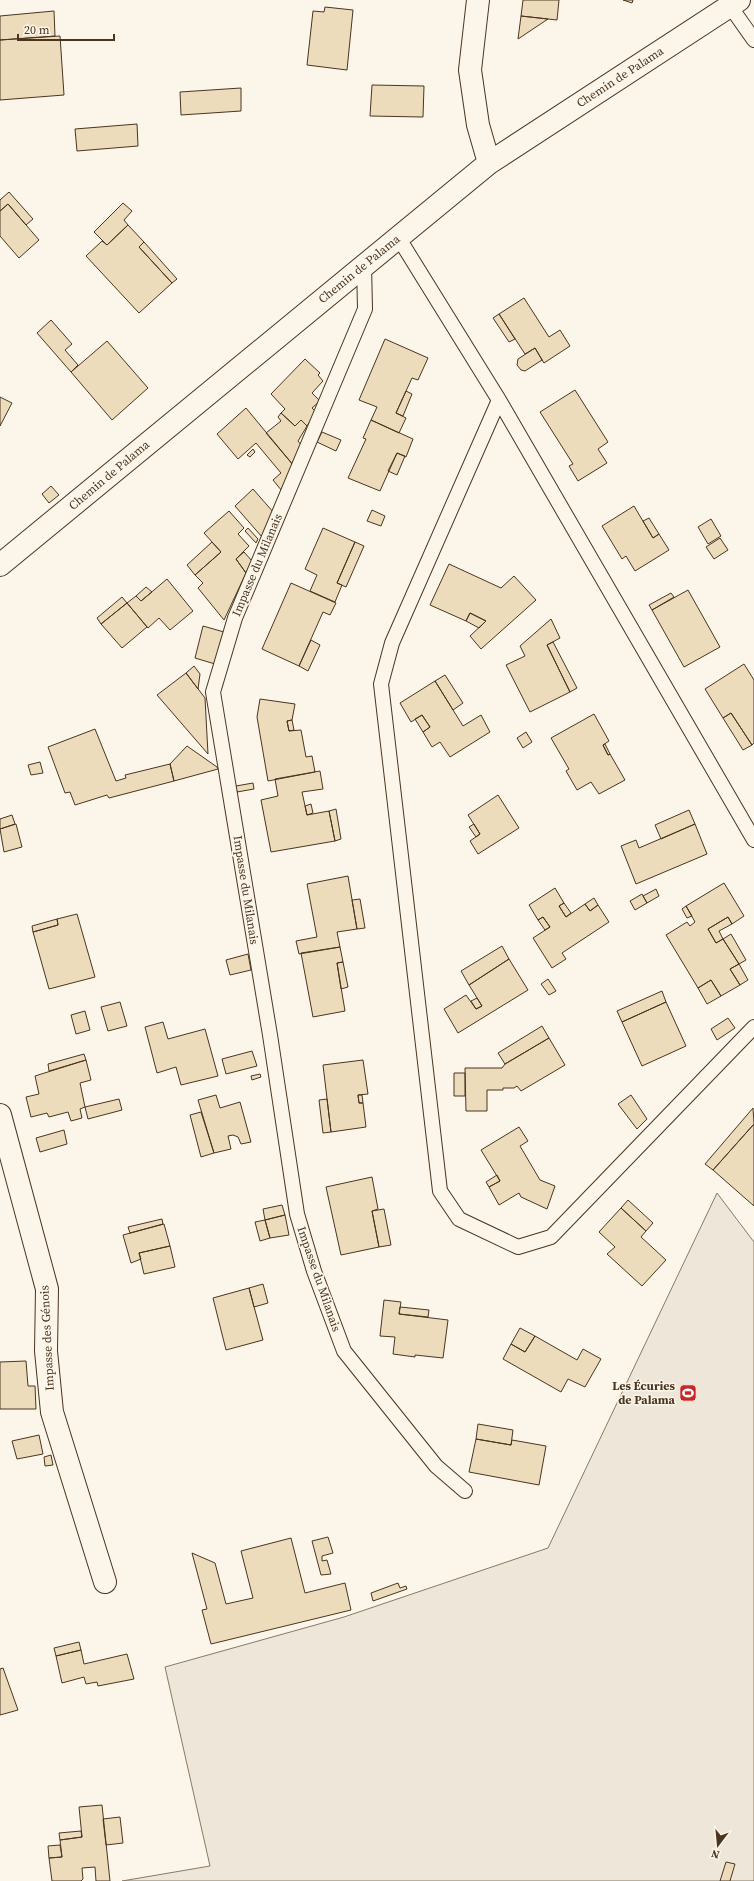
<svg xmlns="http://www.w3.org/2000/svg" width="754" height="1881" viewBox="0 0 754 1881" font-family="'Source Serif 4',serif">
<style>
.green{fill:#ede6d9;stroke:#887966}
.building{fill:#ecdcbc;stroke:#4a3520}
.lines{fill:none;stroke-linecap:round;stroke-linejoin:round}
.lane-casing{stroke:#4a3520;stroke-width:16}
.street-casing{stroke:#4a3520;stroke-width:24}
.lane{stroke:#fbf6e9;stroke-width:14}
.street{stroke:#fbf6e9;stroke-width:22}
.labels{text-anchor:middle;stroke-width:3;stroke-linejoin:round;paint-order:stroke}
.street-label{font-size:12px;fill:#4a3520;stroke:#fbf6e9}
.poi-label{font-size:12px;font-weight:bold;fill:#4a3520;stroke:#fbf6e9;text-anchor:end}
</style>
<rect width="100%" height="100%" fill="#fbf6e9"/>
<!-- green -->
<path class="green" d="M717 1193 754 1242V1881H122L210 1866 165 1667 344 1617 548 1548Z"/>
<!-- building -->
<path class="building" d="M523 0H559L557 20 521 16Z
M623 0H633L632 3Z
M325 7 353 10 347 70 307 65 313 11 324 12Z
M54 11 55 36 0 40V16Z
M521 16 548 19 518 39Z
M60 36 64 95 0 100V40Z
M372 85 424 86 423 117 370 116Z
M241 88V111L181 115 180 92Z
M137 124 138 146 77 151 75 129Z
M9 192 33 219 26 225 8 204 0 211V200Z
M123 203 132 211 124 220 128 225 107 245 94 232Z
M8 204 39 240 19 258 0 236V211Z
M128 225 144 242 139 247 172 283 139 313 86 256 102 241 107 245Z
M144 242 177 279 172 283 139 247Z
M524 298 549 337 560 330 570 346 544 363 535 348 525 354 499 314Z
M499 314 515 339 509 342 493 318Z
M51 320 72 344 65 350 78 365 71 372 37 333Z
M385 339 428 358 418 380 412 378 396 413 406 418 399 433 371 420 377 407 359 400Z
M107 341 148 388 112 420 71 372Z
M535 348 542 360 525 371 521 370 517 365 518 359Z
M305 359 320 373 318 375 323 381 312 393 320 401 312 408 316 412 307 426 301 420 295 426 281 413 285 409 271 394Z
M575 390 608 442 598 449 607 463 578 481 569 466 573 464 540 412Z
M406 391 412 394 403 416 396 413Z
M0 397 12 403 0 426Z
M246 408 294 466 282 491 273 480 281 473 256 443 238 459 217 434Z
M281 413 295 426 301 420 307 426 298 441 302 446 294 466 266 433 281 421 278 417Z
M371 420 413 439 406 457 397 453 380 491 348 478 366 439 363 438Z
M322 432 341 440 336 451 317 442Z
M253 449 255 452 250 457 247 455Z
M397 453 405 456 397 475 388 471Z
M51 486 59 495 49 503 42 494Z
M253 489 274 513 262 537 235 506Z
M634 506 653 538 659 534 669 550 635 571 626 556 622 559 602 526Z
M372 510 385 516 381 526 367 521Z
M229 511 244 528 238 534 249 546 236 559 246 573 224 620 198 588 203 583 195 575 221 552 204 533Z
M649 518 659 534 653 538 643 521Z
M711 519 721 536 708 544 698 527Z
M248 528 258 539 256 543 245 531Z
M323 528 355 542 337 583 342 585 335 602 310 591 317 575 305 569Z
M720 538 728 550 714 559 706 547Z
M212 542 221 552 195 575 187 565Z
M355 542 364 546 346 587 337 583Z
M244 552 252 561 246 573 236 559Z
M449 564 501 588 514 576 536 600 481 649 470 636 486 621 470 613 466 621 430 605Z
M167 579 193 611 170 630 159 618 148 628 127 603 136 596 141 601Z
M291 583 336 603 330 615 323 612 299 666 262 649Z
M146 587 152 592 141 601 136 596Z
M688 590 720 647 684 667 652 610Z
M671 593 674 597 652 610 649 605Z
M122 597 127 603 101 624 97 618Z
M127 603 147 627 122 648 101 624Z
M470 613 486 621 479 628 466 621Z
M551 619 560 638 547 645 570 692 530 712 506 665 525 656 520 646Z
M203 626 224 632 215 664 195 658Z
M311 640 320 645 308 671 299 666Z
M553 642 577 688 570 692 547 645Z
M744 664 754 680V743L752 745 731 713 723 718 705 689Z
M194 666 200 674 198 689 186 673Z
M186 673 205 698 208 754 157 695Z
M445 675 463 703 453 710 435 681Z
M435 681 463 726 481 715 490 732 450 757 440 742 432 747 423 732 430 727 422 715 411 722 400 703Z
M260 699 295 704 292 720 287 721 289 731 301 730 306 757 312 756 315 772 268 781 257 717Z
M731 713 752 745 743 750 723 718Z
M594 714 609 741 603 745 608 755 610 754 625 780 599 794 591 782 577 790 566 771 569 769 551 738Z
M422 715 430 727 423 732 415 719Z
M292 720 294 730 289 731 287 721Z
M95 729 116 781 126 778 125 775 170 764 174 781 109 798 107 795 75 805 70 792 65 793 48 747Z
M526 732 532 742 523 748 517 738Z
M605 744 610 754 608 755 603 745Z
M187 746 217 767 218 769 174 781 170 764Z
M40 762 43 773 31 775 28 765Z
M320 771 323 789 302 792 307 815 329 811 335 841 271 852 261 800 278 796 275 779Z
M253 783 254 789 237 792 236 786Z
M498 795 519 828 478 854 470 841 480 834 468 815Z
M311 804 313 813 307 815 305 806Z
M336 809 341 839 335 841 329 811Z
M689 810 695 824 661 839 655 825Z
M12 815 15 824 0 829V819Z
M16 824 22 847 4 852 0 829Z
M474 824 480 834 476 837 469 827Z
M695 824 707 854 636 884 621 846 636 840 639 848Z
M348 876 357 929 337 932 340 947 299 954 296 941 317 937 307 884Z
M724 883 744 916 732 924 728 917 708 929 716 943 723 939 739 964 730 969 740 985 721 996 711 980 698 988 666 935 687 922 690 926 695 922 686 906Z
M555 888 564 903 559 906 566 917 585 904 590 911 598 905 609 922 562 953 566 959 552 968 533 938 550 927 543 917 538 920 529 905Z
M656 889 659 896 647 903 643 896Z
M642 894 647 903 635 910 630 901Z
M594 898 598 905 590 911 585 904Z
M360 899 365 928 357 929 352 900Z
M564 903 571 913 566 917 559 906Z
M686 906 692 916 687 918 682 909Z
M77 914 95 977 49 989 33 932 58 925 57 919Z
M543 917 550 927 545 930 538 920Z
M728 917 732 924 719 931 723 939 716 943 708 929Z
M57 919 58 925 33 932 32 926Z
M731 934 746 960 739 964 723 939Z
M502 946 509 959 469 985 461 971Z
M340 947 343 962 337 963 345 1011 313 1017 301 953Z
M248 954 251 970 230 975 226 960Z
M509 959 528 990 458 1033 444 1009 466 995 476 1009 482 1006 469 985Z
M343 962 348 987 341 989 337 963Z
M739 964 748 980 740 985 730 969Z
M548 979 556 991 549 995 541 984Z
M711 980 721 996 707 1004 698 988Z
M662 991 666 1002 622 1022 617 1011Z
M477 998 482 1006 476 1009 471 1001Z
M120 1002 127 1026 108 1031 101 1007Z
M666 1002 686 1046 642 1066 622 1022Z
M85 1011 90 1030 76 1034 71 1015Z
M728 1018 735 1028 717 1040 711 1029Z
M163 1022 168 1039 205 1029 218 1076 181 1085 176 1067 157 1073 145 1027Z
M542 1026 549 1038 505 1064 498 1053Z
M549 1038 565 1065 521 1091 517 1086 514 1088H503V1090H487V1111H466L465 1068H502L505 1064Z
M252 1051 257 1066 226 1074 222 1059Z
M84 1054 86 1060 49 1071 48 1064Z
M86 1060 91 1080 80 1083 85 1107 80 1109 82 1118 71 1121 68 1112 49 1117 47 1113 31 1117 26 1097 39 1094 35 1076Z
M363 1060 368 1094 358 1095 359 1103H363L366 1127 331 1132 323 1065Z
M454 1073H465V1096H454Z
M260 1074 261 1077 252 1080 251 1076Z
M216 1095 220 1108 240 1102 251 1142 241 1144 238 1137 233 1135 228 1136 231 1149 214 1153 198 1100Z
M358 1095H362L363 1103H359Z
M631 1095 647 1119 637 1129 618 1104Z
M119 1099 122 1110 88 1119 85 1107Z
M327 1099 331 1132 323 1133 319 1100Z
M753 1108 754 1124 713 1170 705 1164Z
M201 1112 214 1153 201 1157 190 1115Z
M754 1124V1206L713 1170Z
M519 1127 528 1141 520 1146 540 1180 555 1186 547 1209 521 1197 519 1193 499 1205 489 1187 500 1181 481 1150Z
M64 1130 67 1144 40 1152 36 1138Z
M497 1175 500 1181 489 1187 486 1182Z
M372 1177 378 1209 372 1211 379 1247 341 1255 326 1187Z
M628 1200 653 1223 646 1231 621 1208Z
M282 1205 285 1215 265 1220 263 1209Z
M621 1208 646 1231 641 1237 666 1260 642 1286 607 1254 615 1247 599 1232Z
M384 1209 391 1245 379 1247 372 1211Z
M285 1215 289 1235 270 1238 265 1220Z
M162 1219 163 1224 130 1233 128 1227Z
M265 1220 270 1238 260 1241 255 1222Z
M164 1224 170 1246 139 1253 141 1259 131 1263 123 1235Z
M170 1246 175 1267 144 1274 139 1253Z
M263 1284 268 1303 254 1307 249 1288Z
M249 1288 263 1340 226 1350 213 1298Z
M384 1300 401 1302 399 1314 448 1320 443 1358 415 1355V1357L393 1354 395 1337 380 1336Z
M400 1307 429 1310 428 1317 399 1314Z
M520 1328 535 1336 525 1352 511 1344Z
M535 1336 577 1360 583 1349 601 1359 585 1387 568 1379 561 1392 503 1359 511 1344 525 1352Z
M26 1361 28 1386H35L36 1409H0V1362Z
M478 1424 513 1430 511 1445 476 1439Z
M39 1435 43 1454 17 1459 12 1441Z
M476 1439 511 1445 512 1440 546 1446 539 1485 469 1472Z
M51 1455 53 1465 45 1466 44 1457Z
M328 1537 333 1553 322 1556V1561L327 1560 331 1574 321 1575 312 1541Z
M291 1538 305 1593 345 1583 351 1610 211 1644 202 1610 207 1609 192 1553 215 1563 226 1604 253 1598 241 1551Z
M398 1583 400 1588 406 1586 407 1589 373 1601 371 1593Z
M79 1642 81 1650 56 1656 54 1648Z
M81 1650 84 1664 127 1654 134 1679 98 1686 97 1682 86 1684 84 1677 62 1683 56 1656Z
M3 1668 18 1710 0 1715V1669Z
M102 1805 110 1881H96L95 1867 82 1868 83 1879 81 1881H52L49 1858 62 1857 60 1840 82 1837 79 1807Z
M120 1817 123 1843 106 1845 103 1819Z
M81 1831 82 1837 60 1840 59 1833Z
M60 1845 62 1857 49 1858 48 1846Z
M726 1862 735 1864 730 1881H720Z"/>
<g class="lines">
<defs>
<path id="lane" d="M730 6 754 40
M398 237 499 400 754 840
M364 265 365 309 235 618 213 692 270 1035 297 1214 314 1271 344 1351 436 1466 465 1491
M499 400 392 643 381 684 440 1191 459 1219 518 1247 551 1237 754 1027"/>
<path id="street" d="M478 0 470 70 478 125 489 163
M0 565 489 163 739 0
M0 1115 47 1289 46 1351 52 1412 105 1582"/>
</defs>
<!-- lane casing -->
<use href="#lane" class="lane-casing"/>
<!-- street casing -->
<use href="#street" class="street-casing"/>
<!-- lane -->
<use href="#lane" class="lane"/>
<!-- street -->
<use href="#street" class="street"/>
</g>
<!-- icons -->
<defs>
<symbol id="stadium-square" viewBox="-11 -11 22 22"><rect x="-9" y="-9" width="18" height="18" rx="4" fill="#c62828" stroke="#fbf6e9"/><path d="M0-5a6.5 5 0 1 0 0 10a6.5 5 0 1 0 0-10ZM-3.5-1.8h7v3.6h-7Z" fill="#fff"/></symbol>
</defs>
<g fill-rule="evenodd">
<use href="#stadium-square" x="678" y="1383" width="20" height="20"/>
</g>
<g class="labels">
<!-- street labels -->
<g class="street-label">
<text transform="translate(620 77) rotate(-33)" y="4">Chemin de Palama</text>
<text transform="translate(359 269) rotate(-39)" y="4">Chemin de Palama</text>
<text transform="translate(109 475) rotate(-40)" y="4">Chemin de Palama</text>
<text transform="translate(257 565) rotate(-67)" y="4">Impasse du Milanais</text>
<text transform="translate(246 890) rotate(81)" y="4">Impasse du Milanais</text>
<text transform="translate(319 1279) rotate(71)" y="4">Impasse du Milanais</text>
<text transform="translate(47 1338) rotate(-93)" y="4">Impasse des Génois</text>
</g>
<!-- poi labels -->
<g class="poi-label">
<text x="675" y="1390">Les Écuries<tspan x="675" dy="14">de Palama</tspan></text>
</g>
</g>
<!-- north arrow -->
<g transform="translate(718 1845) rotate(196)" stroke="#fbf6e9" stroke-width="3" paint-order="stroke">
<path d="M0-3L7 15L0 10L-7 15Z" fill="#4a3520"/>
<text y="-6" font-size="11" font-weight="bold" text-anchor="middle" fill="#4a3520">N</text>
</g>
<!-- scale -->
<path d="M18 34v6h96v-6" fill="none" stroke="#4a3520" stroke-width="2"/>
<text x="24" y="34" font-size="12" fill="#4a3520" stroke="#fbf6e9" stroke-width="3" paint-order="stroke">20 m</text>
</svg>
